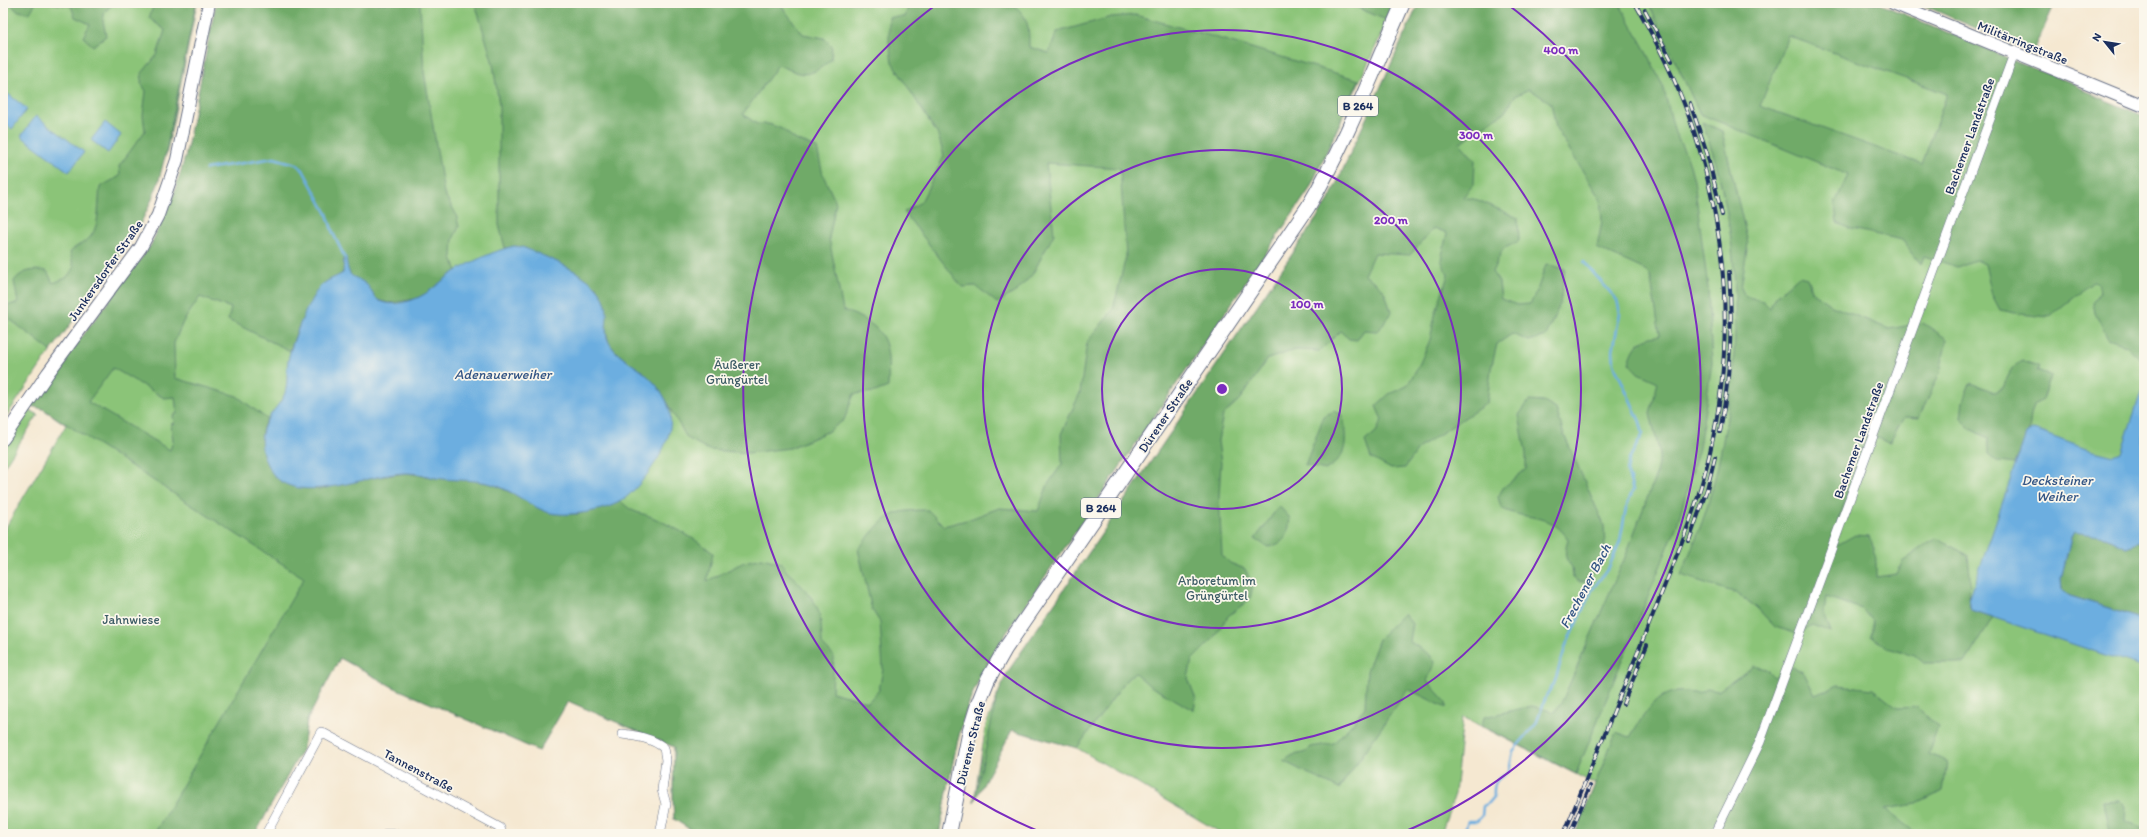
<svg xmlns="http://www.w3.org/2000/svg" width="2147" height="837" viewBox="0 0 2147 837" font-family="Itim,sans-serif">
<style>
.green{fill:#8bc478;stroke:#537a6b}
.forest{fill:#70aa68;stroke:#466c63;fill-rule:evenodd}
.water{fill:#6caee0;stroke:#446e9f}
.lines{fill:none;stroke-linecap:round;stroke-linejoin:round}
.stream{stroke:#6caee0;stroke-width:2.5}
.street-casing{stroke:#677086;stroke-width:10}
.secondary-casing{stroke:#677086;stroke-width:14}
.primary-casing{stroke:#677086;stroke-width:16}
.street{stroke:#fff;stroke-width:9}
.secondary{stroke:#fff;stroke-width:12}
.primary{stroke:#fff;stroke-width:14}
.rail-casing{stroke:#1b2f5e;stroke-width:4}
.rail{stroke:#fbf7ec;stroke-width:2.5;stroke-dasharray:8;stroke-linecap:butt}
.ring{fill:none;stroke:#7b2cbf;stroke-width:2}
.labels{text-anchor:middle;stroke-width:3.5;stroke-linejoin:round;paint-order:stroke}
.shield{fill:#fbf7ec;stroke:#5e6b89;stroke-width:1}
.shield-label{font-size:12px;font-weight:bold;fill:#1b2f5e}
.street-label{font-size:13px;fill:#1b2f5e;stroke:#fbf7ec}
.park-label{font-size:13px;fill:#3d5c66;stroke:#fbf7ec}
.water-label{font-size:14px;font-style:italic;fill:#335585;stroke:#fbf7ec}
.centre{fill:#7b2cbf;stroke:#fbf7ec;stroke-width:2}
.ring-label{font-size:12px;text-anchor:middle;font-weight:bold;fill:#7b2cbf;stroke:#fbf7ec;stroke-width:3.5;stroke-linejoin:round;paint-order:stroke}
</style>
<rect width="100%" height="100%" fill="#fbf7ec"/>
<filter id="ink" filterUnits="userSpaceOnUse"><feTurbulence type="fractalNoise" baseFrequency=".025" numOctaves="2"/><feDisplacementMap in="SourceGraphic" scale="8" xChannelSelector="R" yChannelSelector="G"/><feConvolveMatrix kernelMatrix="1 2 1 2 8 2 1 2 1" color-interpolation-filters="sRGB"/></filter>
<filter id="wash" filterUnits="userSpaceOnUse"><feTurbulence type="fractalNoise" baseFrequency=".012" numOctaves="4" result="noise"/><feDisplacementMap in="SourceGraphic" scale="16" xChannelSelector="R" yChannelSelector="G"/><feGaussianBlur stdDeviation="0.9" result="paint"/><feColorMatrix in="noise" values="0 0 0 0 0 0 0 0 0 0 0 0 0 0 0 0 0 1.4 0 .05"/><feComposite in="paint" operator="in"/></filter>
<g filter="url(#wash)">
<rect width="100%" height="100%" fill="#f5e8d1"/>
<!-- green -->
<path class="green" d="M3 3H197L167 152 139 227 50 352 3 421Z
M216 3H1396L1309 190 1003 638C990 659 977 680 969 703 954 744 948 791 939 834H697L674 819C672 794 674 771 674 747L568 701 539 751 393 687 340 658 307 720 303 748 255 834H3V532L66 425 33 402 151 245 174 194 186 154Z
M1419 3H1878L2024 65 2075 84 2086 92 2144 116V834H1575L1595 784 1463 717 1455 794 1441 834H1223L1077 748 1012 730 974 801 986 725 1007 673 1329 200Z
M29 410 38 415 3 468V449Z"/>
<!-- forest -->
<path class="forest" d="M10 3H36L29 14 16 10Z
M50 3H115L105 11 103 20 106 36 93 46 83 37 90 24 75 17 71 6Z
M196 3 165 156 158 184 150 204 139 227 97 282 91 296 51 351 3 314V303L8 305 18 303 14 281C22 270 34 269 47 271L53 283 66 278 74 268 70 253C77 243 84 245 91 236 100 225 98 201 100 187L120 176 119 166 145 131 143 115 146 91 141 83 142 73 157 55 165 30 149 18 154 4Z
M216 3H420L424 71 444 193 456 214 459 227 453 239 452 257 457 271 433 290 416 299 388 303 377 300 369 288 353 279 345 267 342 274 322 285 298 328 290 351 228 320 231 308 200 297 183 322 174 343 175 378 237 396 267 419C258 435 261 449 268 465L318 490 357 480 407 473 437 478 472 480 493 484 553 513 578 514 621 501C634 515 639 511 654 518 674 527 696 539 713 553L707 581 744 562 762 558 782 563C786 573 791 574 798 582 820 605 821 612 822 644L834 656 832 692 868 702 879 690 883 669 880 622 872 610 858 549C885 518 885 510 928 510L944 526 970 519 999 508 1038 511 1048 484 1062 464 1061 434 1080 393 1087 342 1113 310 1126 256 1120 168 1046 163 1054 234 1032 275 1017 291 997 303 976 286 962 287 904 212 921 202 944 156 938 135 892 62 889 42V17H905L909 3H1011C1029 16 1029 27 1029 47L1049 53 1057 32 1111 17 1135 15 1211 36 1359 80 1309 190 1003 638C990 659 977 680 969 703 954 744 948 791 939 834H697L674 819C672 794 674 771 674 747L568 701 539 751 393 687 340 658 307 720 303 748 255 834H154L304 578 43 409 30 406 151 245 174 194 186 154ZM113 368 164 398 175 397 177 414 173 415 174 423 171 424 173 441 170 450 88 402Z
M475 3H779L803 34 824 38 832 46 831 60C807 79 805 76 778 65L743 114 757 124H769L782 129 796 140 817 148 823 175 836 203 829 238 843 310C888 327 890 342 888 387L875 392 854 394 844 420 827 432 790 448 748 453 709 450 687 438 661 393 609 345 598 288 572 270 522 247 505 248 499 225V105L493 64Z
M1352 3H1394L1386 20 1358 8Z
M1419 3H1619L1643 46 1663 86 1675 133 1688 158 1694 180 1708 288 1712 363 1699 448 1677 525 1576 774 1482 726 1484 717 1532 706 1555 712 1563 699 1626 555 1655 477 1660 455 1650 414 1658 382 1638 373 1629 363C1635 343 1640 339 1660 335L1650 275 1645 270 1597 248 1602 221 1600 199 1556 128 1551 103 1529 89 1515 96 1505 112 1460 143 1475 160 1474 184 1463 197 1478 200 1518 218 1519 241 1503 249 1492 272 1499 282 1501 299 1517 305 1530 304 1537 291 1546 264 1565 269 1560 304 1546 336 1529 341 1512 334 1497 344 1491 369 1487 403 1419 448 1405 468 1391 469 1371 458 1365 441 1376 432 1382 420 1376 406 1389 394 1407 386 1420 363 1430 340 1435 315 1448 275 1441 260 1447 233 1434 228 1410 255 1374 253 1364 275C1385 288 1384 288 1391 312L1383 325 1377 331 1364 330 1357 340 1349 339 1340 331 1320 351 1295 350 1268 359 1240 399 1223 415 1218 441 1221 463 1219 496 1222 555 1230 563 1245 569 1253 585 1250 599 1228 616 1212 640 1192 660 1188 678 1196 699 1194 710 1150 686 1135 673 1127 679 1077 748 1012 730 974 802 997 696 1007 673 1329 200Z
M1648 3H1878L2024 65 2075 84 2086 92 2144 116V363L2126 345 2108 339 2095 313 2093 302 2100 292 2098 283 2092 282 2049 317 2019 314 2000 310 1992 295 1985 264 1975 260 1957 267 1924 256 1921 264 1902 240 1852 229 1837 223 1835 203 1848 175 1700 114ZM1788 36 1947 94 1922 164 1760 106Z
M1918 3H1944L1953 7 1955 3H2055L2033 53Z
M1702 122 1722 131 1748 243 1741 288 1745 296 1763 301 1770 308 1774 298 1799 276 1807 278 1812 292 1832 306 1889 329 1923 323 1947 339 1940 372 1919 418 1904 417 1890 442 1869 436 1831 541 1839 544 1855 535 1869 536C1877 551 1876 562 1876 577L1897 574 1902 562 1936 538 1968 555 1970 575 1969 604 1971 610 1993 617 1965 663H1924L1914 655 1887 648 1871 636 1873 621 1862 609 1826 597 1824 614 1831 632 1812 625 1798 634 1775 627 1756 607 1736 593 1681 575C1690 552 1701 528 1708 504 1737 403 1746 284 1720 180 1716 160 1709 141 1702 122Z
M2022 361 2039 366 2037 371 2050 376 2042 400 2034 405 2031 415 2029 431 2015 464 1998 462 1988 454V438L1970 429 1961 418 1963 401 1970 383 1995 392 2003 388C2007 378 2012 365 2022 361Z
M1529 401 1544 402 1556 409 1565 437 1604 525 1605 550 1595 572 1587 582H1579L1573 578 1572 567C1563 558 1565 551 1568 539 1549 510 1526 522 1501 508L1498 497 1503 488 1526 469V454L1519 415Z
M1334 411 1343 415C1346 440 1350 456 1325 470L1305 465 1324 416Z
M1279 506 1290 518C1288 536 1286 543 1268 547L1255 539Z
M2078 531 2106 537 2126 547 2144 540V619L2070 596 2062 591 2061 579 2071 537 2074 532Z
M1404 613 1412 624 1409 641 1430 655 1435 662 1427 681 1446 702V708L1408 689 1339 789 1283 761 1293 755 1304 753 1311 747 1334 743 1353 723 1365 707 1367 671 1379 639Z
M1754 666 1766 669 1774 677 1784 670 1794 667 1804 673 1815 695 1838 685 1873 689 1897 708 1917 707 1938 727 1928 754 1947 761 1943 791 1917 804 1885 809 1917 834H1575L1616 732 1630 737C1640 721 1655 693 1676 692 1689 690 1695 697 1707 689L1718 691Z
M2120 800 2126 806 2125 822 2144 829V834H2110C2109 822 2105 812 2104 801Z"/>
<!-- water -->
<path class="water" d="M3 90 27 109 12 129 3 122Z
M36 116 84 152 69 172 21 136Z
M105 122 121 135 108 153 91 140Z
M514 246 522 247C544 256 591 274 602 295 616 321 592 334 623 358 629 363 637 367 643 372 665 391 678 413 666 442 660 459 637 491 621 501 605 511 565 518 547 512 528 505 512 490 492 484 474 479 455 481 436 478 427 476 418 473 408 473 370 472 300 508 273 474 260 457 257 434 269 417 275 408 284 400 286 389 288 380 286 370 288 361 291 344 310 294 323 284 329 279 337 277 343 273L344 258 346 257C349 281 351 273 366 284 372 290 373 299 382 302 387 304 394 304 400 303 427 299 436 283 458 270 475 260 494 251 514 246Z
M2144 383 2143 541 2126 547 2106 537 2074 532 2071 537 2061 579 2062 591 2070 596 2144 619V668L1971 610 1969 600 2026 434 2032 430 2037 431 2086 449 2114 456 2121 453Z"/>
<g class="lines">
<!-- stream -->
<path class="stream" d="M206 169 274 158 296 164 303 170 327 214 333 233 345 258
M1466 834 1465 829 1468 821H1477L1482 816 1483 806 1489 803 1494 797C1493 781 1496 780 1509 771L1513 751 1536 724 1547 694 1554 684 1566 645 1592 590 1609 567 1620 541 1626 508 1633 490 1627 471 1629 459 1643 434 1640 422 1614 364 1613 350 1620 313 1617 300 1584 262"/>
</g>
</g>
<g filter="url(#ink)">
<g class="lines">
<defs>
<path id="street" d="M622 734C637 736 652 738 664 748L666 760 662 790 666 804 660 834
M1716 831 1760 742 2014 54
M266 834 321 732 500 828 502 834
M387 834H395"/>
<path id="secondary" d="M1893 3 2144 106
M3 439 48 373 141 247 158 215 177 160 209 3"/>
<path id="primary" d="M949 834 970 730 978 704 988 679 1005 649 1308 207C1346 143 1373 71 1403 3"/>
</defs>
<!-- street casing -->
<use href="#street" class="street-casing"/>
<!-- secondary casing -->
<use href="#secondary" class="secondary-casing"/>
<!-- primary casing -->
<use href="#primary" class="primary-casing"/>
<!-- street -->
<use href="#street" class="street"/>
<!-- secondary -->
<use href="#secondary" class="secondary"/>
<!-- primary -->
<use href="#primary" class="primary"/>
<defs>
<path id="rail" d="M1645 10 1672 61
M1690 103 1707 153 1722 215
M1720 432C1730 379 1733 326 1729 272
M1689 541 1707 489 1715 457
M1623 704 1647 645
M1564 834C1593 763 1621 693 1650 622 1672 566 1697 511 1710 452 1736 340 1727 223 1688 114 1674 76 1655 39 1635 3
M1570 834 1590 786"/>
</defs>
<!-- rail casing -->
<use href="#rail" class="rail-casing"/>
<!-- rail -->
<use href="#rail" class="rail"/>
</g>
</g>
<!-- distance rings -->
<g class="ring">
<circle cx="1222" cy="389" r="120"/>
<circle cx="1222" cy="389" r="239"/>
<circle cx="1222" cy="389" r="359"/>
<path d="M1043 833A479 479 0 0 1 937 4M1507 4A479 479 0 0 1 1401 833"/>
</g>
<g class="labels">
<!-- shield labels -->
<g class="shield">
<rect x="1338" y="96" width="40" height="20" rx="3"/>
<rect x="1081" y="498" width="40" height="20" rx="3"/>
</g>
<g class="shield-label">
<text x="1358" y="110">B 264</text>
<text x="1101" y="512">B 264</text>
</g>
<!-- street labels -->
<g class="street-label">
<text transform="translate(2023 42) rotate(22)" y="5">Militärringstraße</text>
<text transform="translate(1969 136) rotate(-70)" y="5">Bachemer Landstraße</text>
<text transform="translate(105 270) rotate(-55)" y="5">Junkersdorfer Straße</text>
<text transform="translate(1165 415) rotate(-56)" y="5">Dürener Straße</text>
<text transform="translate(1858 440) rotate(-70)" y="5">Bachemer Landstraße</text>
<text transform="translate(970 743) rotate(-76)" y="5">Dürener Straße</text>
<text transform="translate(419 770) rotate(28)" y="5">Tannenstraße</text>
</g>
<!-- park labels -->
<g class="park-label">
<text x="737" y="369">Äußerer<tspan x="737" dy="15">Grüngürtel</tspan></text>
<text x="1217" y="585">Arboretum im<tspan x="1217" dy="15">Grüngürtel</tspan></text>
<text x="131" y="624">Jahnwiese</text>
</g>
<!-- water labels -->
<g class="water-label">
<text x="503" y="379">Adenauerweiher</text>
<text x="2057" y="485">Decksteiner<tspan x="2057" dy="16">Weiher</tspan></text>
<text transform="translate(1585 586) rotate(-62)" y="5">Frechener Bach</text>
</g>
</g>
<circle cx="1222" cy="389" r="6" class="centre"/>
<g class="ring-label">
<text x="1561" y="54">400 m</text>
<text x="1476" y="139">300 m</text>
<text x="1391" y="224">200 m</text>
<text x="1307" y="308">100 m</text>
</g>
<!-- margin -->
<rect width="2147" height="837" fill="none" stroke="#fbf7ec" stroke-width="16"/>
<!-- north arrow -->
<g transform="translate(2105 42) rotate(300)" stroke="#fbf7ec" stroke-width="3" paint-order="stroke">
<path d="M0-3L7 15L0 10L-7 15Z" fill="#1b2f5e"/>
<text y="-6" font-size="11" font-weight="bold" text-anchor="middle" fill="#1b2f5e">N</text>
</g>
</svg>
